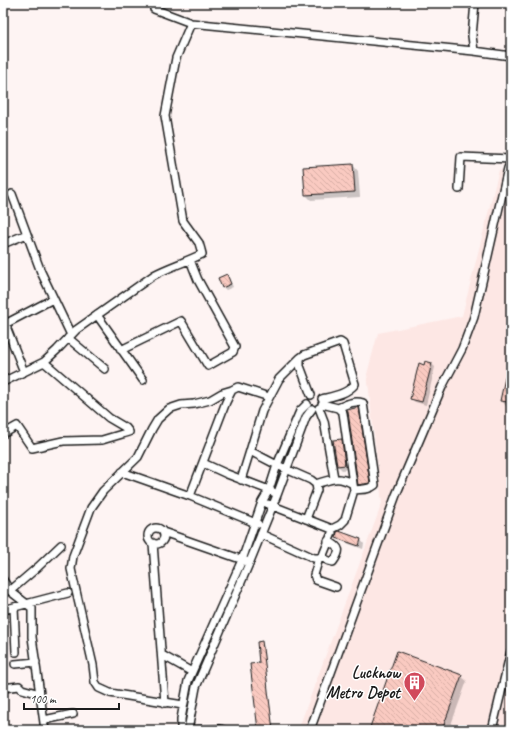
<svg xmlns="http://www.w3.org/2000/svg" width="514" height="733" viewBox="0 0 514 733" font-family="Caveat,sans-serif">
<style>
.built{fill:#fde7e4}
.shadow{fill:#0003}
.building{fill:url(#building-back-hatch);stroke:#1c1c1c}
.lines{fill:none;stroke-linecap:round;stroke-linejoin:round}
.street-casing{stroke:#1c1c1c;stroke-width:10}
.street{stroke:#fff;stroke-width:7}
.labels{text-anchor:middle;stroke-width:3;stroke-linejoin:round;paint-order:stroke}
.poi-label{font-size:17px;font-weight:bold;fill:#1c1c1c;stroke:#fff;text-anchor:end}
</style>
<defs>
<pattern id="building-back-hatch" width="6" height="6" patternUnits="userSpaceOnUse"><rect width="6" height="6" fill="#facac1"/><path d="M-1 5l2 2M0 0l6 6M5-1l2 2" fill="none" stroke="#d6ada5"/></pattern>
</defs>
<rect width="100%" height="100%" fill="#fef4f3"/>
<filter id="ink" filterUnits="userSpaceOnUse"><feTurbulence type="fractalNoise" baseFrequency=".025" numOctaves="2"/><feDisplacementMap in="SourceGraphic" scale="8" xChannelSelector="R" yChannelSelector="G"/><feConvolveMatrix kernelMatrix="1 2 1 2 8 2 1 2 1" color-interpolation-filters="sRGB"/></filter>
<g filter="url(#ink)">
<!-- built -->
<path class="built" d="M499 170 511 171V730H298L382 503 367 374 378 333 462 316Z"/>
<!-- shadow -->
<path class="shadow" d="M353 165 358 171 360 197 311 200 306 195Z
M227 275 229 278 233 287 226 290 223 287Z
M511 355V407L506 406 501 400Z
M432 364 435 367 426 405 415 402 411 398 425 366Z
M358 408 364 414 374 488 364 489 359 484Z
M341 440 345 444 349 469 342 470 338 466Z
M337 537 361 540 364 544 363 549 341 541Z
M262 642 263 643 273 730H259Z
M461 676 467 681 449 730H370Z"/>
<!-- building -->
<path class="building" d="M353 164 355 192 305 195 303 167Z
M227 274 231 284 222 288 218 278Z
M509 359 511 360V388L508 402 500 401Z
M425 361 432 363 422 402 410 399 419 363 424 365Z
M359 407 370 483 358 485 348 412 347 410Z
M342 439 345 465 337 466 333 440Z
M339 531 361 539 359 546 336 538 337 532Z
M262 641 267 680 268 691 273 730H258L250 664 259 663 257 642Z
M397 651 462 675 442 730H369Z"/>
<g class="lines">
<defs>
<path id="street" d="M155 3 154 9 191 23
M475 3 472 36 474 51 511 56
M459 189 461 157 511 159
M12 194 41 272 71 335
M3 244 27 234
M97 315 143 380
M68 338 105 369
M121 350 181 321 208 366 233 352 235 347 198 280 190 260
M24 372 7 329V323L53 299
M3 382 44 362 57 350 76 330 154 275C169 267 186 262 202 254L201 250 199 243 183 221 165 116 176 58 191 23 474 51
M311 395 300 366V358L304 355 340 342 343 344 355 384C347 394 334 396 322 399
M322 404 338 408 343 413 353 484
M319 408 324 421 334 478
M338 408C347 404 354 400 363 403L375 485C369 490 362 489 354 490
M3 434 17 426 32 448 63 441 102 440 129 432 126 428 109 418 44 362
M250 451 277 465 311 480 316 484 317 490 306 519
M203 463 227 474 269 490 273 492
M122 472 190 496
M241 480 250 451 262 411 279 379 300 358
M316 484C332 479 338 475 353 484L354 490 345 520 340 525 332 529
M258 524 190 496 226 402 232 390 238 387 269 397
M148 536a8 8 0 1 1 16 0a8 8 0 1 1-16 0Z
M163 532 246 561
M261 534 314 558H319L323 555 332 533V529L268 504
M153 543 165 703
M321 557 329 561 333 562C341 551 341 547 328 541
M319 558 314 575 316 580 336 587
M3 580 10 591 32 608V637L45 730
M10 591 38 567 61 545
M14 607 16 652
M3 610 68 593
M162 655 192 672
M15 664 36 662
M3 688 19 686 22 689 40 694
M183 705 110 693 99 688 95 682 93 665 71 569 73 556 91 508 103 491 138 457 152 429 158 419 169 409 181 405 194 404 210 400 222 393 232 390
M44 720 73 714
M181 730V719L188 681 242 560 262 502 269 490 277 465 300 411 307 404
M188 730 196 687 251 559 277 495 306 417 312 409
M195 730 220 729 223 730
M310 730 396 495 442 387 462 349 474 317 508 168H511
M492 730 511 651"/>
</defs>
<!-- street casing -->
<use href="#street" class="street-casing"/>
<!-- street -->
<use href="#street" class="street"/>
</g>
</g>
<!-- icons -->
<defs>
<symbol id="building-pin" viewBox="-11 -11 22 30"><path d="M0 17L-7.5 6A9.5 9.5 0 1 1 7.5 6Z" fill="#d1495b" stroke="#fff"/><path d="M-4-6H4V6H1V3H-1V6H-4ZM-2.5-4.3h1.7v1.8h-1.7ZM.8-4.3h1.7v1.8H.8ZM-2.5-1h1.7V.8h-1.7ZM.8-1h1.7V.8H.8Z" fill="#fff"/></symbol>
</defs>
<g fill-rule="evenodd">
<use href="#building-pin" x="402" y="670" width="25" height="34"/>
</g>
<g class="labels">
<!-- poi labels -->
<g class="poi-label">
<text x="400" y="678">Lucknow<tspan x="400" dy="20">Metro Depot</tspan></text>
</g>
</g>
<!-- margin -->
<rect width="514" height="733" fill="none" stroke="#fff" stroke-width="16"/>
<rect x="8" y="8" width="498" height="717" fill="none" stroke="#1c1c1c" stroke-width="1.5" filter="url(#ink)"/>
<!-- scale -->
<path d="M24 703v6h95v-6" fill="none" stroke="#1c1c1c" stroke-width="2"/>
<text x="30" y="703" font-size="12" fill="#1c1c1c" stroke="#ffffff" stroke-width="3" paint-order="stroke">100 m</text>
</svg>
